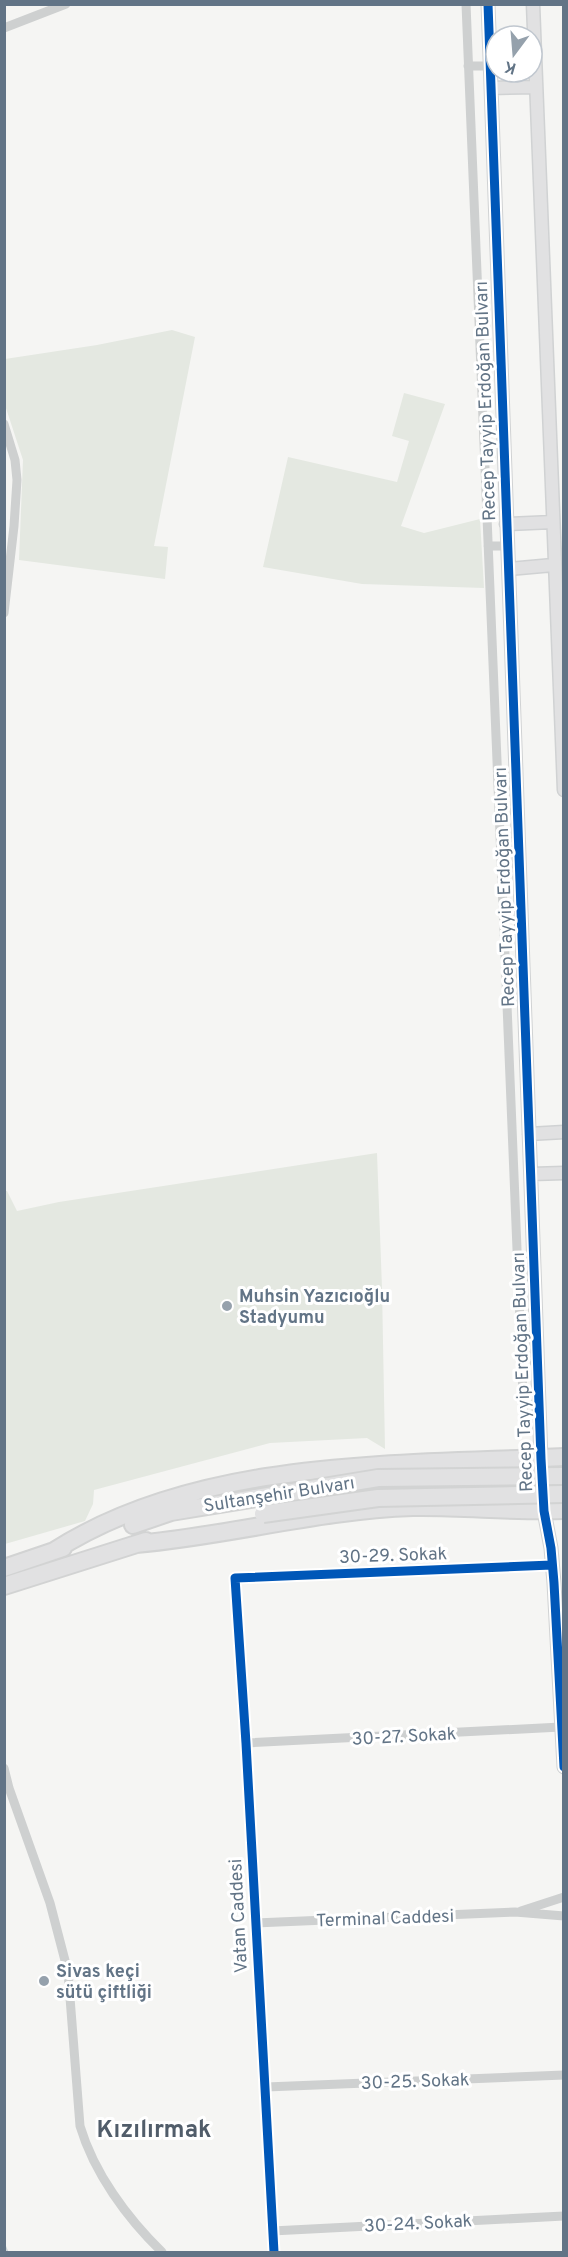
<svg xmlns="http://www.w3.org/2000/svg" width="568" height="2257" viewBox="0 0 568 2257" font-family="Overpass,sans-serif">
<style>
.green{fill:#e4e8e1}
.lines{fill:none;stroke-linecap:round;stroke-linejoin:round}
.stream{stroke:#ced6d9;stroke-width:3}
.secondary-casing{stroke:#d0d2d3;stroke-width:15}
.highway-casing{stroke:#d2d3d3;stroke-width:20}
.street{stroke:#ced0d0;stroke-width:9}
.secondary{stroke:#e1e1e2;stroke-width:12}
.highway{stroke:#e1e1e2;stroke-width:16}
.highway-bridge-casing{stroke:#d2d3d3;stroke-width:20;stroke-linecap:butt}
.highway-bridge{stroke:#e1e1e2;stroke-width:16}
.cycleway-casing{stroke:#fff;stroke-width:13}
.cycleway{stroke:#0057b8;stroke-width:9}
.poi-dot{fill:#95a1ac;stroke:#fff;stroke-width:2}
.labels{text-anchor:middle;stroke-width:6;stroke-linejoin:round;paint-order:stroke}
.street-label{font-size:18px;fill:#627486;stroke:#fff}
.poi-label{font-size:18px;font-weight:bold;fill:#627486;stroke:#fff;text-anchor:start}
.district-label{font-size:24px;font-weight:bold;fill:#515d6a;stroke:#fff}
</style>
<rect width="100%" height="100%" fill="#f5f5f3"/>
<!-- green -->
<path class="green" d="M172 330 195 337 154 546 168 547 165 579 19 560 23 460 5 405V359L97 345Z
M404 393 445 404 401 526 424 533 480 519 484 588 362 584 263 567 288 457 397 482 409 441 392 436Z
M377 1153 382 1288 385 1449 367 1438 270 1443 94 1490 93 1504 85 1521 5 1544V1191H7L17 1211 59 1202Z"/>
<g class="lines">
<!-- stream -->
<path class="stream" d="M4 2245 7 2252"/>
<defs>
<path id="secondary" d="M488 4 541 1459 544 1511 551 1548 554 1583 564 1767
M533 4 564 790
M491 88 536 87
M506 524 553 522
M509 569 553 565
M529 1134 564 1132
M531 1174 564 1173"/>
<path id="highway" d="M133 1525 171 1512 256 1498
M136 1544C228 1536 320 1510 413 1507 463 1506 513 1512 564 1510
M54 1551C199 1458 398 1465 564 1457
M4 1568 63 1548
M4 1586 146 1541"/>
</defs>
<!-- secondary casing -->
<use href="#secondary" class="secondary-casing"/>
<!-- highway casing -->
<use href="#highway" class="highway-casing"/>
<!-- street -->
<path class="street" d="M466 4 524 1420
M4 28 66 4
M468 66H491
M4 424 15 460 17 480 14 526 4 613
M488 546H507
M246 1743 561 1727
M4 1768 9 1788 50 1903 68 1972 80 2126C94 2173 127 2218 162 2252
M521 1911 564 1897
M255 1923 515 1912 564 1916
M266 2087 564 2075
M272 2231 564 2216
M274 2252 246 1743 235 1578 552 1565"/>
<!-- secondary -->
<use href="#secondary" class="secondary"/>
<!-- highway -->
<use href="#highway" class="highway"/>
<defs>
<path id="highway-bridge" d="M256 1498 378 1478 564 1476
M263 1514 378 1498 564 1494"/>
</defs>
<!-- highway-bridge casing -->
<use href="#highway-bridge" class="highway-bridge-casing"/>
<!-- highway-bridge -->
<use href="#highway-bridge" class="highway-bridge"/>
<defs>
<path id="cycleway" d="M488 4 541 1459 544 1511 551 1548 554 1583 564 1767
M274 2252 246 1743 235 1578 552 1565"/>
</defs>
<!-- cycleway casing -->
<use href="#cycleway" class="cycleway-casing"/>
<!-- cycleway -->
<use href="#cycleway" class="cycleway"/>
</g>
<!-- markers -->
<g class="poi-dot">
<circle cx="227" cy="1306" r="6"/>
<circle cx="44" cy="1981" r="6"/>
</g>
<g class="labels">
<!-- street labels -->
<g class="street-label">
<text transform="translate(485 401) rotate(-92)" y="6">Recep Tayyip Erdoğan Bulvarı</text>
<text transform="translate(504 887) rotate(-92)" y="6">Recep Tayyip Erdoğan Bulvarı</text>
<text transform="translate(522 1372) rotate(-92)" y="6">Recep Tayyip Erdoğan Bulvarı</text>
<text transform="translate(279 1494) rotate(-9)" y="6">Sultanşehir Bulvarı</text>
<text transform="translate(393 1555) rotate(-2)" y="6">30-29. Sokak</text>
<text transform="translate(404 1736) rotate(-3)" y="6">30-27. Sokak</text>
<text transform="translate(238 1916) rotate(-93)" y="6">Vatan Caddesi</text>
<text transform="translate(385 1918) rotate(-2)" y="6">Terminal Caddesi</text>
<text transform="translate(415 2081) rotate(-2)" y="6">30-25. Sokak</text>
<text transform="translate(418 2223) rotate(-3)" y="6">30-24. Sokak</text>
</g>
<!-- poi labels -->
<g class="poi-label">
<text x="239" y="1302">Muhsin Yazıcıoğlu<tspan x="239" dy="21">Stadyumu</tspan></text>
<text x="56" y="1977">Sivas keçi<tspan x="56" dy="21">sütü çiftliği</tspan></text>
</g>
<!-- district labels -->
<g class="district-label">
<text x="154" y="2137">Kızılırmak</text>
</g>
</g>
<!-- border -->
<rect width="568" height="2257" fill="none" stroke="#627486" stroke-width="12"/>
<!-- north arrow -->
<g transform="translate(514 54) rotate(196)"><circle r="28" fill="#ffffff" stroke="#c0c7cf" stroke-width="1.5"/>
<path d="M0-4.5L10 22L0 15L-10 22Z" fill="#95a1ac"/>
<text y="-9" font-size="16" font-weight="bold" text-anchor="middle" fill="#627486">K</text>
</g>
</svg>
